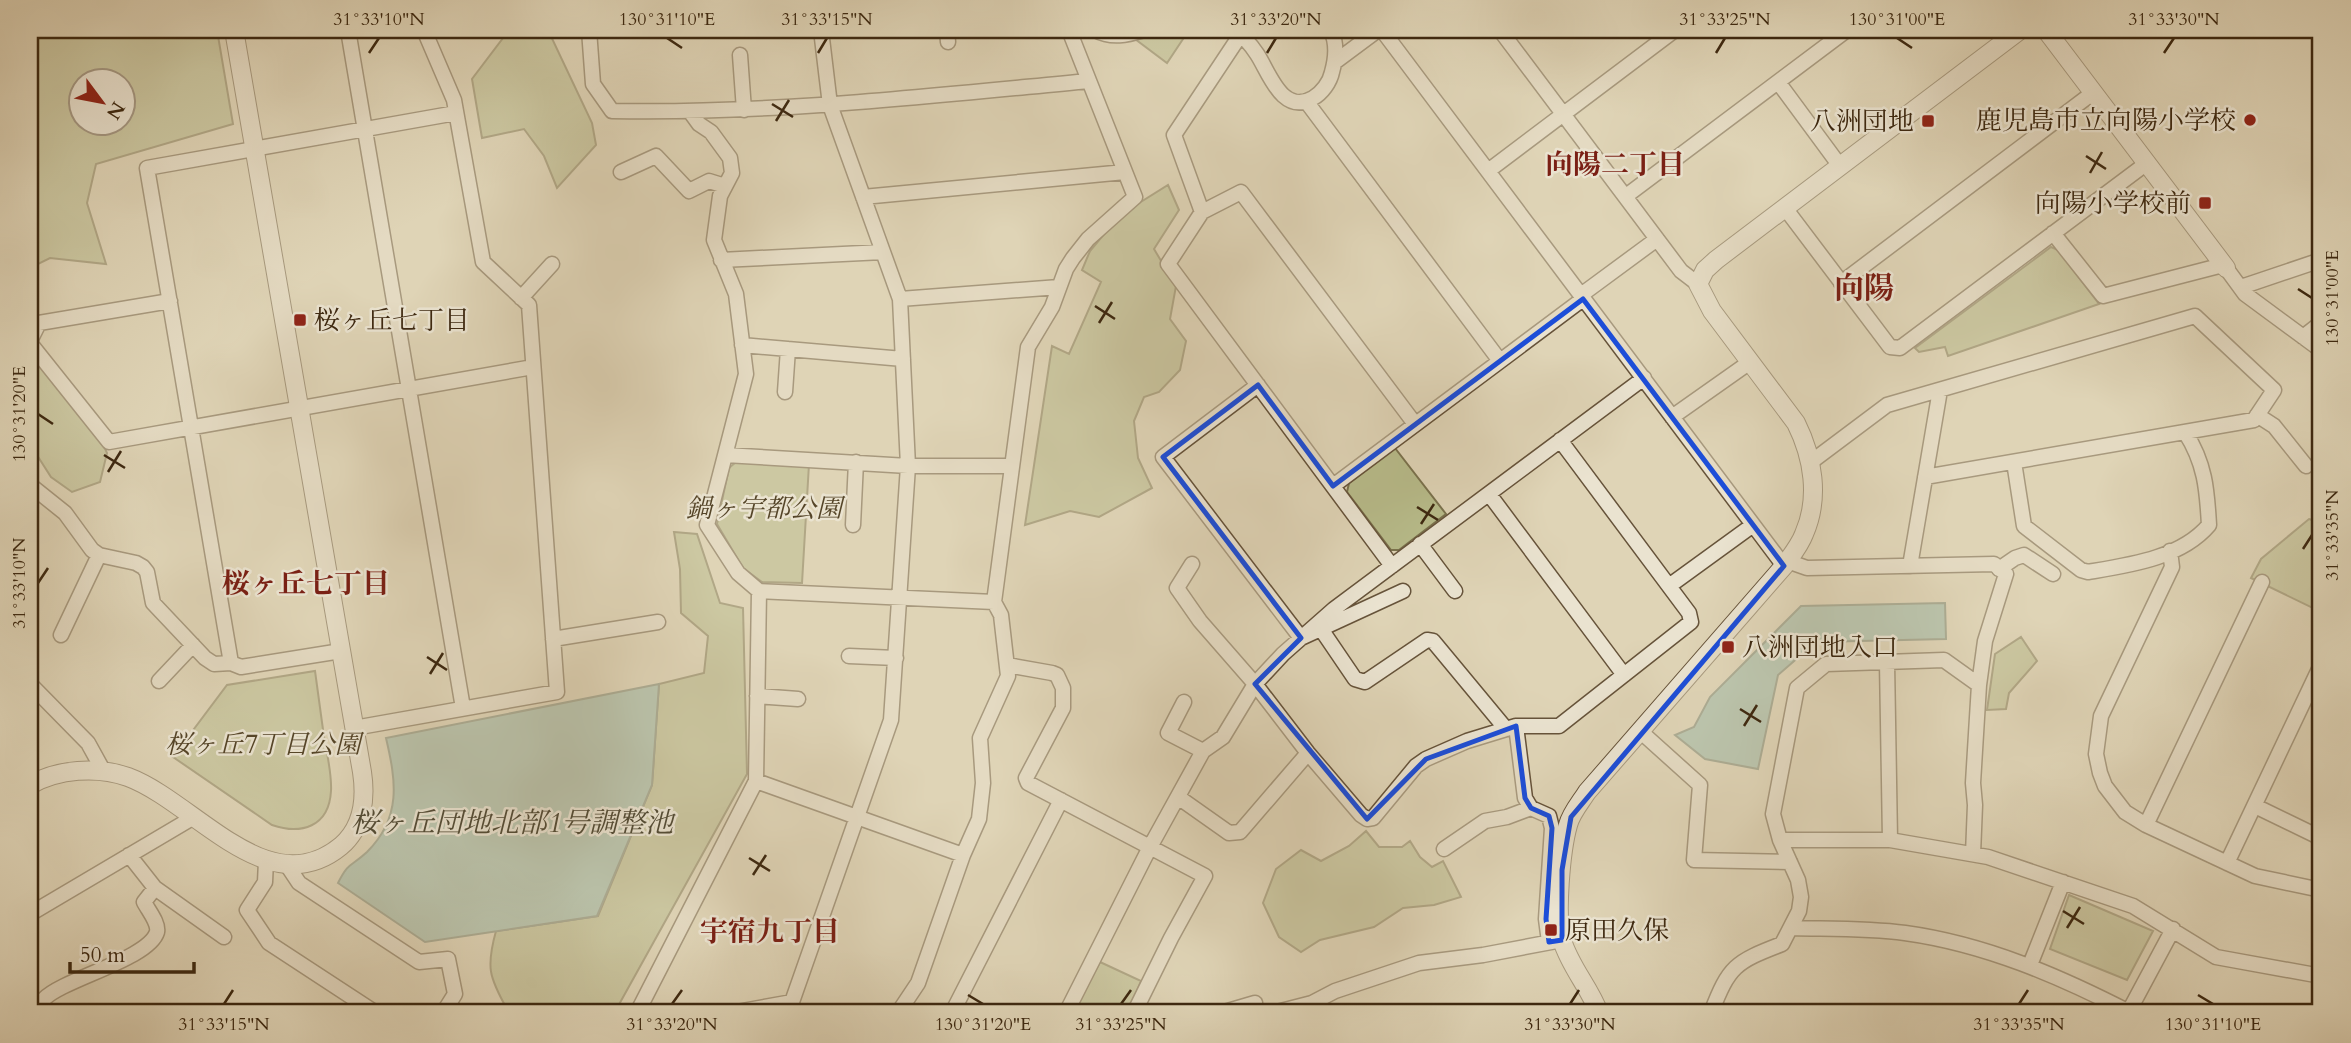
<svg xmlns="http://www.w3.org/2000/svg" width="2351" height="1043" viewBox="0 0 2351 1043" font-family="Cardo,'Noto Serif JP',serif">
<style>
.green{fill:#b7bb8a;stroke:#7a724d;stroke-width:2;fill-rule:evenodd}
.water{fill:#94b8a9;stroke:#717e6c;stroke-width:2}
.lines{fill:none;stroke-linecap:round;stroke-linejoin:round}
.minor-casing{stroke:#66533a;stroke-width:17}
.tertiary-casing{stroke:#66533a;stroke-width:20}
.minor{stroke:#eae3d0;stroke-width:14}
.tertiary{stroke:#eae3d0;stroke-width:18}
.marked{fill:none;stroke:#1d4ed8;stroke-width:5;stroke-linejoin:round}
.ticks{fill:none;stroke:#3d2810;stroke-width:2.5}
.poi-dot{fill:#8f2418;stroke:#eae3d0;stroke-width:2.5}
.labels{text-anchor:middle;stroke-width:5;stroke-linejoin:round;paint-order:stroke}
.poi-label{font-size:26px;fill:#3d2810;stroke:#eae3d0;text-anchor:end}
.park-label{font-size:26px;font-style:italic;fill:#554528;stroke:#eae3d0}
.neighbourhood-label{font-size:28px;font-weight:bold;fill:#7a1f14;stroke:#eae3d0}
.water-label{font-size:28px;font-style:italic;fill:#534c36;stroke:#eae3d0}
.quarter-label{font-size:30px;font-weight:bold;fill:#7a1f14;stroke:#eae3d0}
.neatline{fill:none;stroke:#3d2810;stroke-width:2.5}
.ticks-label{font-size:18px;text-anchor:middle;fill:#3d2810}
</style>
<rect width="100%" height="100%" fill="#dfd4b6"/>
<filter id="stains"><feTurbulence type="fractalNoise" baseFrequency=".00286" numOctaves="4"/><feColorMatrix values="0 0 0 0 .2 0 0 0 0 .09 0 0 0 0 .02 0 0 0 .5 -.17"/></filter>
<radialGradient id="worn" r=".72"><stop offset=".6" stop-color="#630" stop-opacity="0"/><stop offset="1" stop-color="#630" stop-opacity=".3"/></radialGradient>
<!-- green -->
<path class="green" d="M30 30H217L233 124 96 164 87 203 106 264 50 258 30 268ZM80 80H122V122H80Z
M502 30H548L592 123 596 145 557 188 544 156 524 129 482 138 472 79 506 34Z
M1123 30H1189L1167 63Z
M1168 185 1179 210 1154 249 1176 286 1170 319 1186 341 1180 370 1159 392 1144 397 1134 421 1138 458 1152 488 1099 517 1070 511 1025 525 1052 346 1069 354 1101 282 1082 270 1090 251 1120 215Z
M2051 247 2058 250 2099 304 1948 356 1945 347 1919 352 1915 348Z
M30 350 87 409 107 453 100 482 72 492 51 477 35 452 30 449Z
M1395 448 1446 514 1399 550H1391L1347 492 1349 483Z
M736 462 809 464 802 583 762 582 743 568 717 524 729 468Z
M2309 519 2321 523V612L2251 578 2261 559Z
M674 532 697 534 720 603 743 608 747 774 617 1008 584 1013H499L507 1009C489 977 486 967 496 931L598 916 652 785 659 684 704 673 708 636 681 613 680 569Z
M2021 637 2037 661 2009 693 2006 709 1987 710 1995 654Z
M315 671C318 693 321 715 324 737 327 754 332 774 331 791 329 827 301 835 272 825L173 757 227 685Z
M1366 831 1379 847H1402L1410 841 1420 857 1432 867 1443 861 1461 897 1434 905 1403 908 1374 927 1320 940 1301 952 1279 937 1263 903 1276 869 1301 850 1321 861 1349 846Z
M2069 895 2153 931 2127 980 2050 949Z
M1100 962 1141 981 1128 1013H1073Z"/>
<!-- water -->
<path class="water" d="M1945 603 1946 639 1816 642 1778 675 1758 769 1705 759 1675 735 1694 727 1710 697 1801 606Z
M659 684 652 785 597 916 425 942 338 883C349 861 351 867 367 852 402 817 396 781 386 738Z"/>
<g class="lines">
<defs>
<path id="minor" d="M348 30 463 708
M589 30 593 84 612 111C772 114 930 96 1089 81
M947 30 948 42
M1095 30C1112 39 1127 35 1144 30
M1234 30C1244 36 1251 45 1257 54 1269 72 1282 116 1313 98 1322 93 1330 82 1332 72 1336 58 1337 43 1331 30
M1382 30 1784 566
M1500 30 1681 271 1698 284
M740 55 744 110
M1335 62 1378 30
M1778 82 1840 166
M1306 101 1500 361
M1488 171 1675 30
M621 172 656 156 689 191 709 181 725 186
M1626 196 1847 30
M863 197 1125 172
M1785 208 1890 347 1900 348 2147 163
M1202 212 1174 135 1241 34
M2053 233 2103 296 2223 265
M721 260 883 252
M2226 268 2245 294 2321 350
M1841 283 2094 92
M2241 287 2321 260
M1581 295 1657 239
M521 298 552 264
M900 299 1059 287
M2303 337 2321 323
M30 341 39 323 170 301
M30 343 109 442 533 367
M742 345 903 359
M1258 385 1163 457 1301 638 1403 591
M785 392 788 349
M2257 415 2274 426 2306 466
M1672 417 1750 362
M725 455 908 466H1012
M1811 462 1887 405 2195 316 2274 390 2254 420 1925 477
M2014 462 2024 526 2081 570 2088 572C2130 565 2181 558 2209 525 2207 489 2205 463 2185 432
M30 485 65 513 92 550 99 555 136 563 143 567 147 572 153 603 205 658 214 664 231 663
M1333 486 1583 299
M1489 494 1624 675
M853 525 856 462
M1420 544 1455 591
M2170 551 2172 567 2101 716 2096 754 2100 773 2105 786 2125 812 2146 825 2255 876 2321 890
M1787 561 1807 568 1994 564 2006 574 1985 641 1979 685
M1192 564 1177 588 1200 621 1255 684 1308 753 1361 815 1367 819 1373 818 1416 766 1426 759 1467 741 1516 726H1559L1691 622 1689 613 1560 440
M1392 566 1168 264 1202 212 1241 192 1415 424
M1910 566 1940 390
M1999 569 2015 558 2024 555 2053 574
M1669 586 1753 525
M759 591 994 602
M1321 629 1355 679 1365 682 1427 640 1433 641 1506 729
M61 635 99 555
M553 639 658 622
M341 651 241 667 231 663 147 168 456 113
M849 656 896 658
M1887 662 1890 840
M1007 665 1052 673 1057 675 1063 688V708L1026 778 1028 783 1205 876 1171 938 1134 1013
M159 681 193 645
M30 684 88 743 104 772
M757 696 798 699
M1184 702 1168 733 1203 751
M1516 726 1525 798 1531 808 1549 816 1552 828 1546 919 1549 942
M354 728 557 692 529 305 483 262 454 100 424 30
M1640 731 1700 785 1694 860 1790 862
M756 781 963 855
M1178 797 1229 833 1240 832 1308 753
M2255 806 2321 838
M2146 825 2262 582
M1780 840H1890L1988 857 2133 906 2216 957 2321 976
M1444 849 1485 821 1507 817 1531 808
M129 855 155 888 224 937
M266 861 265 882 247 910 269 943 376 1013
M2227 863 2321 665
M287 865 299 883 419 962 448 959 455 994 445 1010 424 1013
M30 914 194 817
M1792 928C1829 929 1868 928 1905 933 1985 944 2059 976 2131 1013
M2030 965 2063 882
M37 1013C38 1008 41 1003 44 999 63 979 149 959 157 932 159 923 148 910 144 902L155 888
M637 1013 756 781 759 591 738 573 707 525 746 374 736 294 714 240 720 196 732 173 730 158 711 132 699 124 691 113
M731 1013 792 1002
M794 1013 792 1002 891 720 908 466 900 299 830 105 821 30
M898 1013 918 983 963 855 979 819 983 783 980 738 1008 676 1001 615 994 602 1028 347 1052 307 1066 269 1073 258 1088 239 1135 197 1069 30
M952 1013 1061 800
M1066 1013 1150 847 1203 751 1223 737 1255 684 1283 654 1334 609 1644 378
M1221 1013 1255 1003
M1273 1013 1312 1003 1335 991 1419 963 1483 955 1562 940
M1711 1013C1729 966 1735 962 1782 944L1799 911 1801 897 1798 880 1780 840 1773 814 1797 688 1826 664 1944 660 1979 685 1973 783 1975 805 1973 854
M2128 1013 2173 929"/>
<path id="tertiary" d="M2046 30 2226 268
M30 785C58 769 97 766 128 777 195 802 268 906 341 846 363 827 366 798 362 772L234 30
M1599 1013C1590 988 1570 967 1562 940 1555 915 1561 850 1568 825 1571 813 1580 803 1587 792L1784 566C1791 556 1800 545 1804 534 1820 498 1813 457 1796 423L1712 311 1698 284 1705 270 1716 260 2020 30"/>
</defs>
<!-- minor casing -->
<use href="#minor" class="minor-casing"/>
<!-- tertiary casing -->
<use href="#tertiary" class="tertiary-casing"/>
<!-- minor -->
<use href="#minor" class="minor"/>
<!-- tertiary -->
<use href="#tertiary" class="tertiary"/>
</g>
<!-- marked area -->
<path d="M0 0H2351V1043H0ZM1583 299 1784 566 1571 817 1562 870V940L1549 942 1546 919 1552 828 1549 816 1531 808 1525 798 1516 726 1426 759 1367 819 1255 684 1301 638 1163 457 1258 385 1333 486Z" fill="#dfd4b6" fill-opacity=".55" fill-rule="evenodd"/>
<path class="marked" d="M1583 299 1784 566 1571 817 1562 870V940L1549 942 1546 919 1552 828 1549 816 1531 808 1525 798 1516 726 1426 759 1367 819 1255 684 1301 638 1163 457 1258 385 1333 486Z"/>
<!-- ticks -->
<path class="ticks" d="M667 38 682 48M1897 38 1912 48M369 53 379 38M818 53 827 38M1267 53 1276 38M1716 53 1725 38M2164 53 2174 38M772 104 793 117M776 121 789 100M2086 156 2106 169M2090 173 2102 152M2298 289 2312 298M1095 306 1115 319M1099 323 1112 302M38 414 53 424M104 455 125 468M108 472 121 451M1417 507 1438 520M1421 524 1434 504M2303 549 2312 535M38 583 48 568M427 657 447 670M430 674 443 653M1740 709 1761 722M1744 726 1757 705M749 858 770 871M753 875 766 855M2063 911 2084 924M2067 928 2080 907M968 995 983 1004M2198 995 2213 1004M224 1004 233 990M672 1004 682 990M1121 1004 1131 990M1570 1004 1579 990M2019 1004 2028 990"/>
<!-- markers -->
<g class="poi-dot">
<circle cx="2250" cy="120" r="7"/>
<rect x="1921" y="114" width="14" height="14" rx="3.5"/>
<rect x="2198" y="196" width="14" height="14" rx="3.5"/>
<rect x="293" y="313" width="14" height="14" rx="3.5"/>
<rect x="1721" y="640" width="14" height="14" rx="3.5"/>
<rect x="1544" y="923" width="14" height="14" rx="3.5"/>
</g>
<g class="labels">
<!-- poi labels -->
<g class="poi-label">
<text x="2236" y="129">鹿児島市立向陽小学校</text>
<text x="1914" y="130">八洲団地</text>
<text x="2191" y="212">向陽小学校前</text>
<text x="314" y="329" text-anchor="start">桜ヶ丘七丁目</text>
<text x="1742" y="656" text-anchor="start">八洲団地入口</text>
<text x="1565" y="939" text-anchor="start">原田久保</text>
</g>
<!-- park labels -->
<g class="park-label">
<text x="764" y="517">鍋ヶ宇都公園</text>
<text x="263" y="753">桜ヶ丘7丁目公園</text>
</g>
<!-- neighbourhood labels -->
<g class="neighbourhood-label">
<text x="1615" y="174">向陽二丁目</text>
<text x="306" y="593">桜ヶ丘七丁目</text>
<text x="770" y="941">宇宿九丁目</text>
</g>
<!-- water labels -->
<g class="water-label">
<text x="512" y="832">桜ヶ丘団地北部1号調整池</text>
</g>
<!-- quarter labels -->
<g class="quarter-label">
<text x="1864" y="298">向陽</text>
</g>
</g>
<!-- margin -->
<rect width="2351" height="1043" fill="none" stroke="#dfd4b6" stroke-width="77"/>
<!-- north arrow -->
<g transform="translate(102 102) rotate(122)"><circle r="33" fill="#eae3d0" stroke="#a59883" stroke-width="2"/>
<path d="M0-5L12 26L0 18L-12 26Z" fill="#8f2418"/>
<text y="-10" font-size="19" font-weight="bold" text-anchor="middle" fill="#3d2810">N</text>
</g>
<!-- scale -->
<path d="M70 962v10h124v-10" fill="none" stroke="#3d2810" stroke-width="3.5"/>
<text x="80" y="962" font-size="21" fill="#3d2810" stroke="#eae3d0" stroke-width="5" paint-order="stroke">50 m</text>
<rect x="38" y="38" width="2274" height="966" class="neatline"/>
<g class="ticks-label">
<text x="379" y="25">31°33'10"N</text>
<text x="667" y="25">130°31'10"E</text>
<text x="827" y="25">31°33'15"N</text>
<text x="1276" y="25">31°33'20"N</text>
<text x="1725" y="25">31°33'25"N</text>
<text x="1897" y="25">130°31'00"E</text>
<text x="2174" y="25">31°33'30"N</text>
<text transform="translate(2332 298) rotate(-90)" y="6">130°31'00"E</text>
<text transform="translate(19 414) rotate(-90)" y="6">130°31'20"E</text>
<text transform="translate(2332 535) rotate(-90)" y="6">31°33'35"N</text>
<text transform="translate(19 583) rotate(-90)" y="6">31°33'10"N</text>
<text x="224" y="1030">31°33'15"N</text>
<text x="672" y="1030">31°33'20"N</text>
<text x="983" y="1030">130°31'20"E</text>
<text x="1121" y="1030">31°33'25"N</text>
<text x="1570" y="1030">31°33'30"N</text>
<text x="2019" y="1030">31°33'35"N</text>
<text x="2213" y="1030">130°31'10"E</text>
</g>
<rect width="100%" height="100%" filter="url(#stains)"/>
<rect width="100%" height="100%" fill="url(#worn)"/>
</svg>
